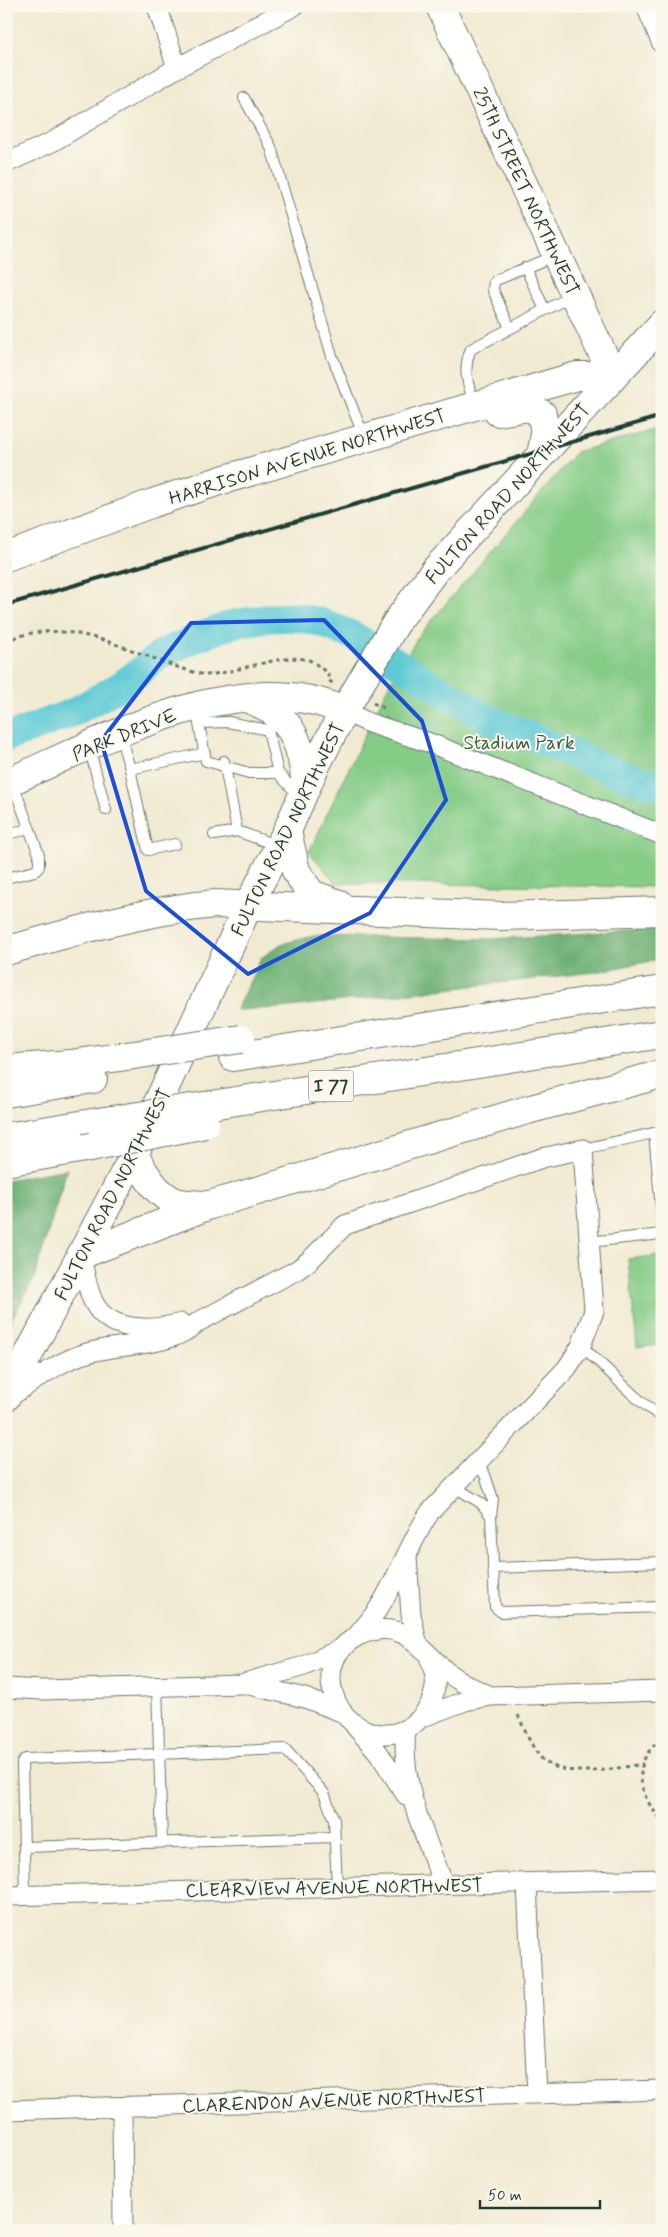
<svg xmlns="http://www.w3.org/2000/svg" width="668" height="2237" viewBox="0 0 668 2237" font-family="Mynerve,sans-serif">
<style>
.green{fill:#85cc87;stroke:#52845e}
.forest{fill:#6cb074;stroke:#467654}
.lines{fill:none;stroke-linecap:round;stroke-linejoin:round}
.river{stroke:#5ecad5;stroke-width:29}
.lane-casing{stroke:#687a6b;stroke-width:12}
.street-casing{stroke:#687a6b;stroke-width:21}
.secondary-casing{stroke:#687a6b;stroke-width:30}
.highway-casing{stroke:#687a6b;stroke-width:30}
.path{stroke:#687a6b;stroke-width:3;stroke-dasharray:4 4;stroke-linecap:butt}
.lane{stroke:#fff;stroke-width:10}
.street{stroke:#fff;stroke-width:19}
.secondary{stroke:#fff;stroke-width:28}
.highway{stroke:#fff;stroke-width:28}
.rail{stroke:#1f3d34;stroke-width:4}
.highway-bridge-casing{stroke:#687a6b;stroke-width:30;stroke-linecap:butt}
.highway-bridge{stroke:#fff;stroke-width:28}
.marked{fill:none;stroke:#1d4ed8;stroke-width:4;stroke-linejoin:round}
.labels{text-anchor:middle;stroke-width:4;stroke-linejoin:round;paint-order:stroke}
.shield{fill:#fbf7ec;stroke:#61756b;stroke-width:1}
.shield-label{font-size:18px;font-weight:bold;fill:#1f3d34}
.street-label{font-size:19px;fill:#1f3d34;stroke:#fbf7ec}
.park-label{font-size:19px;fill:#386149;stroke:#fbf7ec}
</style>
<rect width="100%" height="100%" fill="#fbf7ec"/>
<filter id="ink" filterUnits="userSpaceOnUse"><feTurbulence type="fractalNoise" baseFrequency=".02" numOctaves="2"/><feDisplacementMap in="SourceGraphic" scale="10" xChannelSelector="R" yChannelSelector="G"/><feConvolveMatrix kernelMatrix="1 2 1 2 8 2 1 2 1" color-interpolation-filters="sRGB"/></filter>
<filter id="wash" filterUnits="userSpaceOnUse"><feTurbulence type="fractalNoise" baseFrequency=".0096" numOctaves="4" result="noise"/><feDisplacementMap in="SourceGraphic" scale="20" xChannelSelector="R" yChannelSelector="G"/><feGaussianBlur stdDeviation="1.12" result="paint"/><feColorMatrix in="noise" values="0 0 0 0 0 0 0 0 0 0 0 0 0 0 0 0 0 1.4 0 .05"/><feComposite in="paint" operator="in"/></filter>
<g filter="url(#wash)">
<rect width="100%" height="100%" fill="#f1ead2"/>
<!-- green -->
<path class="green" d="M662 428V887L336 883 309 852 389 684 420 634 576 452Z
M662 1255V1345L637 1347 628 1259Z"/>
<!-- forest -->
<path class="forest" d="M662 929V959L595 972 280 1008 236 1010 261 958 281 944 313 936 490 939Z
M67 1169 34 1279 6 1329V1180Z"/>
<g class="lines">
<!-- river -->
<path class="river" d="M6 738 74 712 122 685 163 653 196 638 233 624 270 618 296 617 320 622 354 636 487 718 622 775 662 787"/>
</g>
</g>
<g filter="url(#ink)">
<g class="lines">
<defs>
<path id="lane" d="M244 98 271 147 332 356 364 437
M525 267 545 310
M510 328 493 290 494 281 556 255
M475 405C468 386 462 369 471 349L574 295
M196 708 206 761 249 773H278L300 797
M199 723 228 722 268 730 278 773
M120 735 130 769 205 753
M89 747 106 810
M224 761 237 831 278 846
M130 769 148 850 175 844
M6 834 30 829
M214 835 237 831
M6 878 35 871 39 867V855L12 781
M654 1133 662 1220
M583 1149 662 1131
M589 1242 662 1234
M581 1346C609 1369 631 1397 662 1417
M477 1461 485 1475 493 1499 491 1516 495 1607 501 1612 662 1607
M453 1486 481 1503 491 1516
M493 1568 662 1562
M157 1687 162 1841
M24 1847 334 1837
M25 1895 22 1763 25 1759 285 1749 324 1793 334 1820 337 1887"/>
<path id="street" d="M157 6 177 68
M646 6 662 44
M6 163 52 142 177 68 294 6
M344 711 369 723 430 743 662 835
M81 1258C85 1272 87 1290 94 1303 110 1333 153 1331 181 1323
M6 1399C29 1385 53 1365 78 1356 116 1341 167 1351 198 1322L297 1270 309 1261 345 1225 542 1158 583 1149 594 1311 581 1346 567 1368 430 1512C410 1542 399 1576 380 1606 373 1617 364 1627 356 1637
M407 1557 411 1615 417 1642
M428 1654C432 1665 437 1676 435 1687 432 1711 412 1733 387 1734 333 1735 308 1660 358 1636 402 1615 419 1648 448 1673 461 1683 476 1690 491 1696
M245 1684 305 1698 341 1712
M6 1688 42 1690 241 1684 304 1666 343 1648
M420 1718 465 1701 491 1696 662 1691
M355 1726 378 1752 406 1795
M406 1729C400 1785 424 1833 444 1885
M527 1884 537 2093
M6 1896 662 1879
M122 2107 123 2231
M6 2110 662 2090"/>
<path id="secondary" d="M440 6 613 376
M498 412 529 407 542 414 545 435 541 455
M6 557 153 503 222 480 577 376H613
M246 698C292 714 302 742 306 787
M6 783C103 741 239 663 344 711
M6 1397 134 1155 249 904 287 831 315 767 344 711 396 623 435 570 662 324"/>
<path id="highway" d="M287 831 296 871 311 894 339 904
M6 951C75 931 143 911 214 904L500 916 662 911
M233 1057 662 990
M6 1069 70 1064 127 1056
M6 1093 93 1079
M211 1105 662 1034
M6 1137 98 1122
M134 1155C145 1173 155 1194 176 1202 185 1205 198 1204 208 1205
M6 1162 85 1148
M83 1254 210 1205 527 1110 662 1074"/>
</defs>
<!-- lane casing -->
<use href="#lane" class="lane-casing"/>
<!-- street casing -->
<use href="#street" class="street-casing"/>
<!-- secondary casing -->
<use href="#secondary" class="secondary-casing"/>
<!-- highway casing -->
<use href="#highway" class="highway-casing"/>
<!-- path -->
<path class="path" d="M6 641C74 611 139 660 205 675 234 674 284 652 309 660 316 663 322 669 328 674V680L334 684
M373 703 386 709
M518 1715C525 1730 531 1747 542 1759 564 1780 617 1768 643 1764
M662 1739C630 1761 638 1796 662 1820"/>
<!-- lane -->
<use href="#lane" class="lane"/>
<!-- street -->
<use href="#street" class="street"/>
<!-- secondary -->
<use href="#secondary" class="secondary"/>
<!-- highway -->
<use href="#highway" class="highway"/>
<!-- rail -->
<path class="rail" d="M6 605 662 416"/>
<defs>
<path id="highway-bridge" d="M127 1056 241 1039
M98 1122 211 1105
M85 1148 205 1124"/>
</defs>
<!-- highway-bridge casing -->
<use href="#highway-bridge" class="highway-bridge-casing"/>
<!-- highway-bridge -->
<use href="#highway-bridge" class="highway-bridge"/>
</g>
</g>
<!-- marked area -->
<path class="marked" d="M324 620 422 721 446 800 370 913 248 974 146 891 101 741 191 623Z"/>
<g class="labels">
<!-- shield labels -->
<rect class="shield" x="308.5" y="1070.5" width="45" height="31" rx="4"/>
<g class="shield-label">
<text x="331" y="1092">I 77</text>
</g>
<!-- street labels -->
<g class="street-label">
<text transform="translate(527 191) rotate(65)" y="7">25TH STREET NORTHWEST</text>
<text transform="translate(307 456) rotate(-17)" y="7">HARRISON AVENUE NORTHWEST</text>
<text transform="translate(507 493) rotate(-48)" y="7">FULTON ROAD NORTHWEST</text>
<text transform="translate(124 734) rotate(-22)" y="7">PARK DRIVE</text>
<text transform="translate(287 829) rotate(-64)" y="7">FULTON ROAD NORTHWEST</text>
<text transform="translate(112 1194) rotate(-63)" y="7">FULTON ROAD NORTHWEST</text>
<text transform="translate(334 1887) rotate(-1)" y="7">CLEARVIEW AVENUE NORTHWEST</text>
<text transform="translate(334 2100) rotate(-2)" y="7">CLARENDON AVENUE NORTHWEST</text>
</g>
<!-- park labels -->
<g class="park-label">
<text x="519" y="749">Stadium Park</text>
</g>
</g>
<!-- margin -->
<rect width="668" height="2237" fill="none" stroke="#fbf7ec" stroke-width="25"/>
<!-- scale -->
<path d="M480 2200v8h120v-8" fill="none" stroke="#1f3d34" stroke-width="2.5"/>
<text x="488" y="2200" font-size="15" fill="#1f3d34" stroke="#fbf7ec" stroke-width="4" paint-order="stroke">50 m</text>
</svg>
